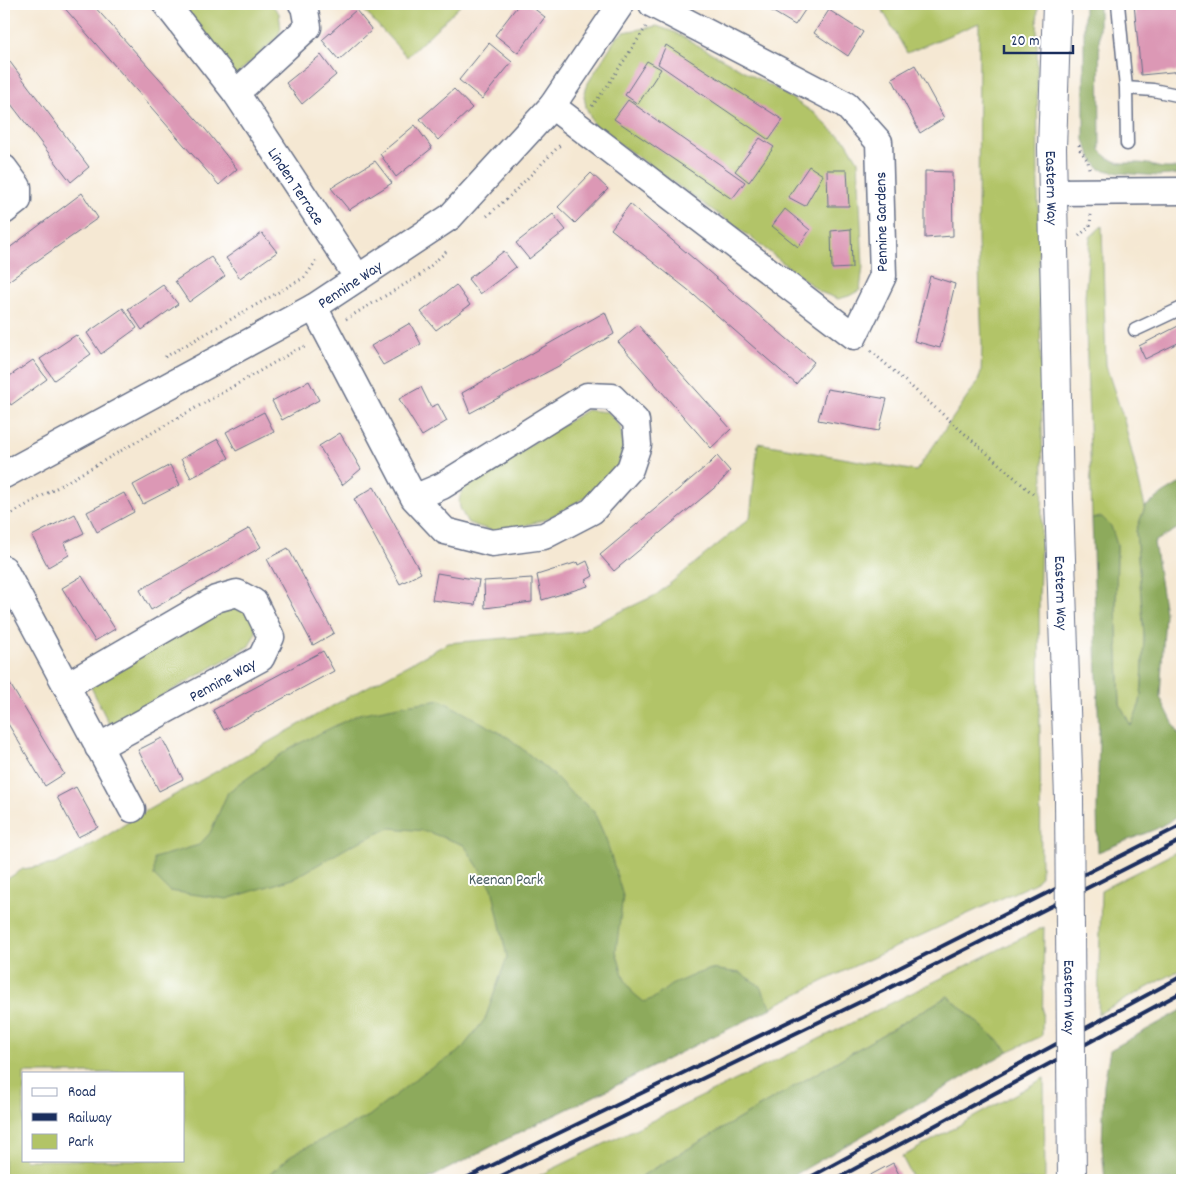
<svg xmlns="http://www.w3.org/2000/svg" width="1186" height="1184" viewBox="0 0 1186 1184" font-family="Dekko,sans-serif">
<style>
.green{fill:#b2c467;stroke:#667a62;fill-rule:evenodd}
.forest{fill:#8daa5c;stroke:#546c5d}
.building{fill:#dc98b5}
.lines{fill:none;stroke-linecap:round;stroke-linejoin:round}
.lane-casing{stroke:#677087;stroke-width:15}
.street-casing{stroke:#677087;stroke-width:29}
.secondary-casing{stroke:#677087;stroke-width:30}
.path{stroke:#677087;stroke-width:3;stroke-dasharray:1 4;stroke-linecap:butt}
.lane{stroke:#fff;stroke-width:12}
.street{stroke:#fff;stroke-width:26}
.secondary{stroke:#fff;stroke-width:28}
.rail{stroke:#1b2f5e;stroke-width:4}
.secondary-bridge-casing{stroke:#677087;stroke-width:30;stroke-linecap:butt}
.secondary-bridge{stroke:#fff;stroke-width:28}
.labels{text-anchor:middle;stroke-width:4;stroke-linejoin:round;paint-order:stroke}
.street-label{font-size:16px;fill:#1b2f5e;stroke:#fff}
.park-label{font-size:16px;fill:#485c61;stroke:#fff}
</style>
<rect width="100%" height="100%" fill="#fff"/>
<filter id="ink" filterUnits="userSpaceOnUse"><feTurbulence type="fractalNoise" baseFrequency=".02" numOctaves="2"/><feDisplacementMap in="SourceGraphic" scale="10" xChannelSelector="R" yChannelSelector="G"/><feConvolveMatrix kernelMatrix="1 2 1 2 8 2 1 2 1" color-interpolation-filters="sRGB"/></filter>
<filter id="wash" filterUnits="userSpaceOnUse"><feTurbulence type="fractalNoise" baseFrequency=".0096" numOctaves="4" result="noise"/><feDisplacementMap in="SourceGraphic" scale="20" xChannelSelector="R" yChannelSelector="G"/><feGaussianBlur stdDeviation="1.12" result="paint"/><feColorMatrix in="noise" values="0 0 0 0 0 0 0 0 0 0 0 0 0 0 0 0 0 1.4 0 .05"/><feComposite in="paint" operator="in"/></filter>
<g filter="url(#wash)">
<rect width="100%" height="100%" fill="#f5e8d3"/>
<!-- green -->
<path class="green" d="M167 4H271L279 13 281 29 277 38 232 79Z
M363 4H462L407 57 360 6Z
M879 4H1038L1037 35 1038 189 1043 483 1039 598 1041 876 1035 883 848 969 689 1048 611 1088 528 1128 426 1180H4V881L23 869 55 864 73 855 103 838 146 811 345 699 448 643 577 632 656 595 750 518 758 443 916 471 977 383 981 373 982 345 978 241 979 23 907 53ZM24 1073H184V1160H24Z
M657 26 674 32 780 91 814 113 832 130 846 141 858 161 863 266 860 290 849 296 838 299 820 292 749 236 594 126 586 107 584 96 588 83 616 38 624 32Z
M1102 226 1106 366 1124 420 1145 507 1136 531 1144 635 1142 685 1140 703 1131 727 1120 705 1116 606 1117 544 1102 518H1092L1085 297 1090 237Z
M587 410 608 412 620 426 624 446 617 469 588 496 547 519 499 533 468 523C458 506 456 503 465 484Z
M231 608 243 610 255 620 256 632 249 646 110 726 90 685 217 611Z
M1182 849V969L1098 1014 1101 890Z
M1044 927 1042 1036 1009 1051 948 996 635 1180H530L779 1059Z
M1044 1078 1045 1180H914L902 1157Z"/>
<!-- forest -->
<path class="forest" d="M1084 4H1099L1100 150C1119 170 1125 160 1147 164 1152 164 1149 165 1154 166 1162 169 1175 168 1182 167V174L1158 176 1119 173 1100 169 1093 161 1084 140Z
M1182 482V526L1154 542 1165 613 1160 697 1182 741V814L1156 829 1098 852 1097 808 1099 740 1092 518 1102 517 1111 526 1117 545 1116 606 1120 704 1131 726 1140 703 1142 685 1144 635 1136 531 1145 507 1164 493Z
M441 700 509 738 555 776 572 794 593 810 606 839 623 896 616 951 624 978 633 993 644 1002 654 998 671 985 696 974 711 969 740 973 759 985 772 1008 689 1048 611 1088 528 1128 426 1180H263L293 1154 369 1116 422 1074 460 1051 485 1019 507 957 492 888 464 845 425 831 390 828 352 845 295 878 227 899 169 891 154 876V858L199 845 210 833 228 792 290 748 359 714 404 705Z
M948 996 1009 1051 786 1180H635Z
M1182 1010V1180H1105L1102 1148 1104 1084 1110 1050Z"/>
<g id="blocks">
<!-- building -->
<path class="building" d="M61 4H92L206 130 237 169 219 185Z
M519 4H528L545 17 518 53 495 35Z
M760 4H809L795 25Z
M1134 4H1182V71L1141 75Z
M356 10 372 30 339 60 322 40Z
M829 10 863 32 848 56 814 33Z
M489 43 512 62 482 99 459 80Z
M666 45 783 120 769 140 658 64Z
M4 54 89 167 71 182 4 95Z
M321 55 336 75 302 104 286 83Z
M647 61 661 69 638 104 625 95Z
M915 65 944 118 920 133 892 78Z
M454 89 472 108 438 140 420 119Z
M628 100 745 182 732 199 614 119Z
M415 125 432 148 396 177 380 154Z
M760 138 774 147 749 182 735 171Z
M375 161 392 183 349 210 331 188Z
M809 166 823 175 805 206 788 197Z
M827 170H847L849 206H828Z
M925 171 952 172 953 236 925 238Z
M591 173 608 189 575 223 558 207Z
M82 193 98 218 4 284V252Z
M630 204 814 362 796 384 687 289 611 229Z
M785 209 810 230 798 247 772 226Z
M553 214 566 230 529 259 516 243Z
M851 229 852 268 832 269 831 231Z
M262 233 277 252 240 278 226 258Z
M504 251 516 267 480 294 468 279Z
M211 257 225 276 189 302 175 281Z
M930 276 955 284 940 348 914 341Z
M163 285 178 304 142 330 128 309Z
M456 285 470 305 436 330 421 312Z
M123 308 137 328 101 354 87 333Z
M605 312 614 334 568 361 470 413 462 393Z
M410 323 421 344 383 365 371 346Z
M1182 324V341L1145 359 1139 346Z
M638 325 731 429 711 448 618 342Z
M76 335 91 354 54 380 40 359Z
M33 360 47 379 11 405 4 394V380Z
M309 381 319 400 282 420 272 401Z
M421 387 431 407 438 404 447 421 422 436 399 399Z
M827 389 887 399 879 431 818 420Z
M264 412 274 432 236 451 226 432Z
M340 433 361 469 342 485 319 446Z
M218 439 229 458 191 478 181 459Z
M717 456 730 471 719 484 614 571 600 555 710 463Z
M170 465 180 485 143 504 133 485Z
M374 487 421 573 400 584 354 499Z
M124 493 134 512 97 532 87 512Z
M75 514 84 533 64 543 69 555 48 567 32 536Z
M250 528 261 547 151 610 140 590Z
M288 548 334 633 313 645 267 559Z
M587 561 593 576 586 580 588 586 542 600 537 575 578 562 579 565Z
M437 573 479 580 475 605 432 600Z
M82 576 115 629 95 641 62 588Z
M532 578V602L485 608 484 581Z
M323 651 334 671 224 730 213 710Z
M4 674 64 774 45 786 4 717Z
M162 738 183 779 159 791 138 750Z
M76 787 98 827 78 837 57 797Z
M893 1163 902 1180H861Z"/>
</g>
</g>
<g filter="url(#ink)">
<use href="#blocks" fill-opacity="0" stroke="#677087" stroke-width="1"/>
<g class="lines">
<defs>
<path id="lane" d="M1118 4 1126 88 1127 144
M1126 88 1153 90 1182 96
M1135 330 1182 308"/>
<g id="street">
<path id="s1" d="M166 4 236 93 358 278"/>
<path d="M236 93 308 27 304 6 302 4"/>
<path d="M552 106 854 336 883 276 879 142 846 105 652 4"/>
<path d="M4 168 18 187V200L4 211"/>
<path d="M1054 192 1182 191"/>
<path d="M314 307 414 498 445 531 492 543 544 536 592 511 630 469 638 445 636 421 612 397 587 396 442 486 414 498"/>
<path id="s2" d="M4 475 314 307 450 217 552 106 621 4"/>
<path d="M4 569 132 809"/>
<path d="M66 686 216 599 237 593 254 602 271 637 261 658 98 747"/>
</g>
<g id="secondary">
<path id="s3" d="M1057 4 1052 148 1059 499 1069 799"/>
</g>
</defs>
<!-- lane casing -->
<use href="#lane" class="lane-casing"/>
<!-- street casing -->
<use href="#street" class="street-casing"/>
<!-- secondary casing -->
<use href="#secondary" class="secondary-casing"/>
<!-- path -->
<path class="path" d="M592 106 606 88 646 27
M1079 145 1080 150 1088 161 1089 169
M487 216 511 195 561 144
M1079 236 1090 226 1091 214
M346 319 419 276 448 250
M871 351 1033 494
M165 357 305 277 317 260
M4 518 298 349 308 346"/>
<!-- lane -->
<use href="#lane" class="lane"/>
<!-- street -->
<use href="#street" class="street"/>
<!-- secondary -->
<use href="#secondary" class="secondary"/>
<!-- rail -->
<path class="rail" d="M462 1180 885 975 1182 825
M493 1180 891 987 1182 840
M805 1180 1182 976
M834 1180 1182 992"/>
<defs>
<g id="secondary-bridge">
<path id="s4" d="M1069 799 1072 1180"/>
</g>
</defs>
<!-- secondary-bridge casing -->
<use href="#secondary-bridge" class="secondary-bridge-casing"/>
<!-- secondary-bridge -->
<use href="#secondary-bridge" class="secondary-bridge"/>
</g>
</g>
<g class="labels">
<!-- street labels -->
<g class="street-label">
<text dy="6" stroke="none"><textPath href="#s1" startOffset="224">Linden Terrace</textPath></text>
<text dy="6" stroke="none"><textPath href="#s3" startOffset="184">Eastern Way</textPath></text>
<text transform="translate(880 222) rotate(-91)" y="6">Pennine Gardens</text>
<text dy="6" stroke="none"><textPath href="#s2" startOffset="395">Pennine Way</textPath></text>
<text dy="6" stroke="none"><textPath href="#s3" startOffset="589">Eastern Way</textPath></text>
<text transform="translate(222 679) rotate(-29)" y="6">Pennine Way</text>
<text dy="6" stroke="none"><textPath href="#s4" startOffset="198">Eastern Way</textPath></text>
</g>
<!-- park labels -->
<g class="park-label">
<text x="506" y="884">Keenan Park</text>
</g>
</g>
<!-- margin -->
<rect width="1186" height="1184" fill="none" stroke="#fff" stroke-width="20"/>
<!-- legend -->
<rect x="22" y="1072" width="162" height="90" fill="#ffffff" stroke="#a4acbf"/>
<rect x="32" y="1088" width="25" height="8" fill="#ffffff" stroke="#a4acbf"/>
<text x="68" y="1096" font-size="15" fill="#1b2f5e">Road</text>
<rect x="32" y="1113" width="25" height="8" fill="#1b2f5e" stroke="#a4acbf"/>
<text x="68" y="1122" font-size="15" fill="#1b2f5e">Railway</text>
<rect x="32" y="1134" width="25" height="15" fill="#b2c467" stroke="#a4acbf"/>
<text x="68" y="1146" font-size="15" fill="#1b2f5e">Park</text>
<!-- scale -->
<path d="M1004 45v8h69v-8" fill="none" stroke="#1b2f5e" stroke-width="2.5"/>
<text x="1011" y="45" font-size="15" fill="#1b2f5e" stroke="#ffffff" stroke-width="4" paint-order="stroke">20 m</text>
</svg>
